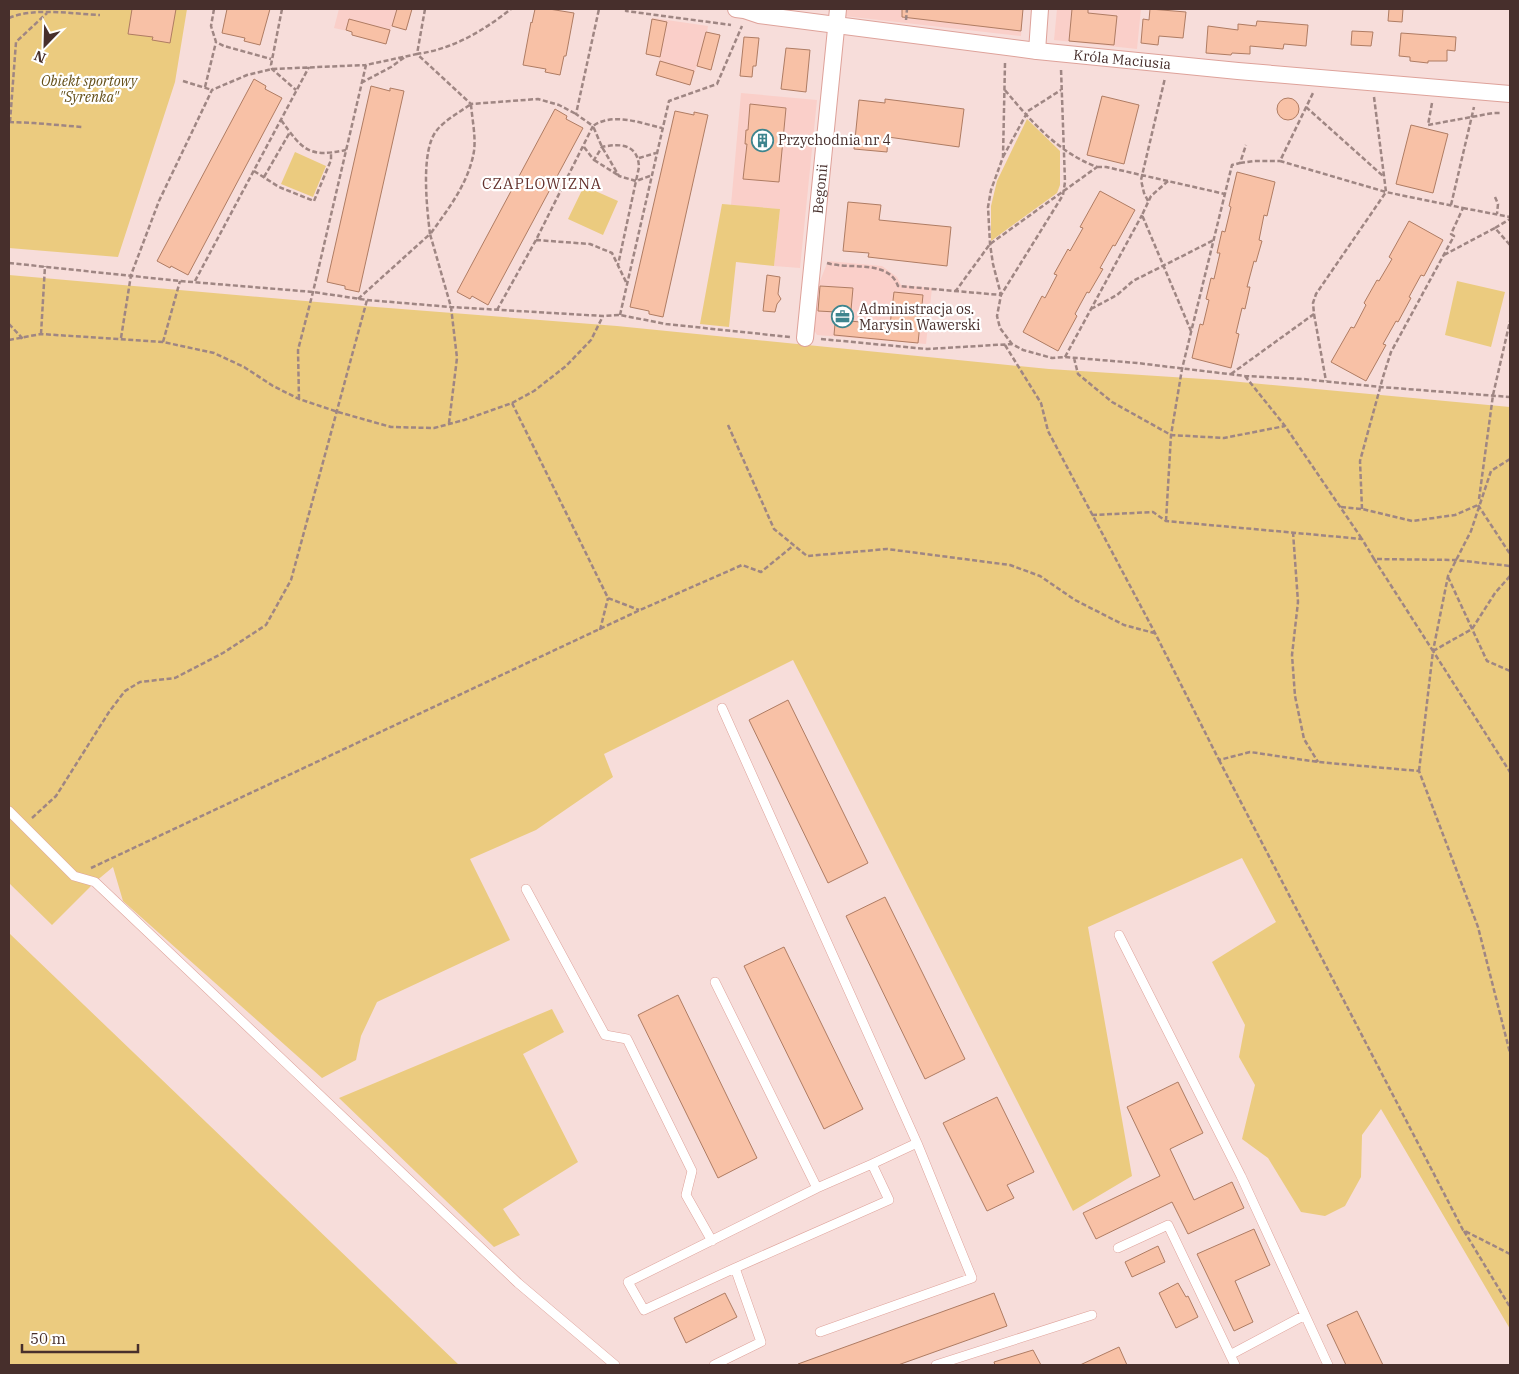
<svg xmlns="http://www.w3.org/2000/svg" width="1519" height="1374" viewBox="0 0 1519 1374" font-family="'IBM Plex Serif',serif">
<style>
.built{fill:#facfc9}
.green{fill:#ebcb7f}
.building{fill:#f8c1a6;stroke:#af7c63}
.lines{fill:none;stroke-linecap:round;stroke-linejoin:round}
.lane-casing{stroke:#dea29a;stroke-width:10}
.street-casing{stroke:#dea29a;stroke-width:18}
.path{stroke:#9f8683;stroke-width:2.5;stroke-dasharray:5 2.5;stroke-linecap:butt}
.lane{stroke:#fff;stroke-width:9}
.street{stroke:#fff;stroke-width:16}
.labels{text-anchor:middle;stroke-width:4.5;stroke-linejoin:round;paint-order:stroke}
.street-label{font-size:14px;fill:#472f2c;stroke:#fff}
.park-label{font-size:14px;font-style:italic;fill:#634e17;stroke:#fff}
.poi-label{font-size:14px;fill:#472f2c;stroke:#fff;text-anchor:start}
.neighbourhood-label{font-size:15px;letter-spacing:1px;fill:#64322d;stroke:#fff}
</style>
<rect width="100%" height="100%" fill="#f7ddda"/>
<!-- built -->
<path class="built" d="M339 9H412L406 30 392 26 386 44 352 35V32L334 28Z
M845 9H1023L1021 36 844 16Z
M1057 9H1141L1137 49 1054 40Z
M653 18 708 26 707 32 720 35 711 70 697 66 690 85 656 75 660 57 646 54Z
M741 93 817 100 800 268 774 266 780 209 731 205Z
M828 261 882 266 897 277 901 285 932 288 926 344 817 335 814 330 818 286Z"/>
<!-- green -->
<path class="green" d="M9 9H187L175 82 118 257 9 248Z
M1027 119 1060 151V185L1057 193 991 241V206L997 181Z
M295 152 326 166 313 197 281 184Z
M584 186 618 201 603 235 568 219Z
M722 204 780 209 774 266 736 262 729 327 700 324Z
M9 275 363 306 617 326 1049 369 1219 380 1510 407V1329L1381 1109 1362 1135 1361 1177 1345 1206 1325 1216 1301 1212 1268 1158 1242 1139 1255 1085 1239 1057 1245 1025 1212 962 1276 922 1242 858 1088 927 1132 1176 1073 1211 793 660 604 754 613 777 536 830 470 859 510 940 377 1002 361 1036 356 1060 322 1078 123 901 113 867 95 882 52 925 9 883Z
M1457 281 1505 292 1491 347 1445 335Z
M9 933 459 1365H9Z
M552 1009 564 1032 523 1054 578 1162 503 1209 520 1235 494 1247 339 1098Z"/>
<!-- building -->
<path class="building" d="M132 9H176L170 43 152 40 153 37 128 34Z
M227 9H270L260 45 244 41 245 38 222 33Z
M397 9H412L406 30 392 26Z
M535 9H549L574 13 566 56H564L560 75 545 72 546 69 523 65 531 22 532 23Z
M902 9H1023L1021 31 902 17Z
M1072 9H1088V13L1117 16 1114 45 1069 41Z
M1150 9 1186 12 1183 38 1159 36 1158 45 1141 43 1143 19 1149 20Z
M1389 9H1403L1402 22 1388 21Z
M349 19 390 30 386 44 352 35V32L346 30Z
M652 19 667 22 660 57 646 54Z
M1257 21 1308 25 1306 46 1284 44 1283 49 1250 46V54L1232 53 1231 55 1206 53 1208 26 1238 30V24L1256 26Z
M1352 31 1373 32 1371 46 1351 45Z
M706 32 720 35 711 70 697 66Z
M1401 33 1456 37 1455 51 1447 50V61H1428V63L1410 61V57L1399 56Z
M744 37 759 38 756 66H753L752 77 740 76Z
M786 48 810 50 806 92 781 89Z
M660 61 694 71 690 85 656 75Z
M254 79 266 86 265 89 282 98 188 275 171 266 170 268 157 261Z
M371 86 390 91V88L404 91 359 292 345 289V286L327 282Z
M1102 96 1139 105 1124 164 1087 155Z
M1277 109a11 11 0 1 1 22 0a11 11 0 1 1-22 0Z
M885 99 964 109 959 147 888 137 887 152 854 149 859 100 885 103Z
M750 104 786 108 779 182 743 179 747 144H745L746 130H748Z
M555 109 567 116 566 119 583 128 488 305 472 296 470 299 457 292Z
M675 111 694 115V112L708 115 663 317 649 314V311L630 307Z
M1411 125 1448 134 1433 193 1396 184Z
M1237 172 1275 182 1267 216 1264 215 1259 240 1262 241 1256 262 1254 261 1247 287H1250L1245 309 1242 308 1236 333 1239 334 1231 368 1192 358 1200 324 1203 325 1209 300 1206 299 1211 278 1214 279 1220 253H1217L1222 231 1225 232 1231 207 1229 206Z
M1100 191 1135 210 1115 246 1113 245 1100 268 1103 269 1089 293 1087 292 1075 314 1077 316 1058 351 1023 332 1042 296 1045 298 1057 275 1054 274 1068 249 1070 251 1083 228 1080 227Z
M848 202 881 205 879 220 951 227 947 266 868 257 869 253 843 251Z
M1409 221 1443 240 1424 276 1421 275 1409 297 1411 298 1398 322 1396 321 1383 344 1386 345 1366 381 1331 362 1351 327 1354 328 1366 305 1364 303 1377 280 1379 281 1392 259 1389 257Z
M767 275 780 277 778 294 781 299 777 304 775 312 763 311Z
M820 286 853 288 850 321 890 325 894 292 923 295 918 343 834 335 836 312 818 311Z
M788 700 868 863 828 883 749 720Z
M885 897 965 1059 925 1079 846 916Z
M784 947 863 1109 824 1129 744 966Z
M678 995 757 1158 718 1178 638 1015Z
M1178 1082 1203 1133 1170 1149 1194 1200 1232 1182 1244 1208 1188 1234 1172 1202 1096 1239 1083 1213 1160 1176 1127 1107Z
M997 1097 1034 1172 1007 1185 1014 1198 987 1211 943 1123Z
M1254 1229 1270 1265 1235 1281 1253 1322 1234 1331 1197 1254Z
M1158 1246 1165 1262 1132 1277 1125 1262Z
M1178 1283 1186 1297 1188 1296 1198 1317 1176 1328 1159 1293Z
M725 1293 737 1317 686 1343 674 1318Z
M994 1293 1007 1326 898 1365H799L798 1364Z
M1357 1311 1383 1365H1346L1327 1325Z
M1119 1347 1127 1365H1080Z
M1033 1350 1041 1365H995L994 1362Z"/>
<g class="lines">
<defs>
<path id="lane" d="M722 708 917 1143 972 1278 820 1332
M9 811 74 876 95 882 518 1283 615 1365
M526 889 605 1035 627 1039 692 1171 686 1195 712 1241
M1119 935 1241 1176 1328 1365
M715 982 817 1188 872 1164
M1118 1248 1168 1225 1235 1365
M735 1268 889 1200 872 1164 917 1143
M1230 1355 1305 1315
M714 1365 761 1342 735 1268 644 1310 628 1282 817 1188
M936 1365 1092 1315"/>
<g id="street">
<path id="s1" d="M736 9 744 10 759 15 1037 51 1238 71 1510 94"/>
<path d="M1037 51 1040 9"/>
<path id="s2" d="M805 338 838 9"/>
</g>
</defs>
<!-- lane casing -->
<use href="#lane" class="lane-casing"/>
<!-- street casing -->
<use href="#street" class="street-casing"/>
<!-- path -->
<path class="path" d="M214 9 211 26 216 42 224 46 271 59
M282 9 271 65 272 69 296 90
M425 9 417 54C453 49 483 31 511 9
M627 9 626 11 731 25
M9 18C34 7 73 14 100 15
M906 20 907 9
M1005 63 1003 157 991 190 988 207 990 244 993 264 1001 295 997 316 1000 328 1012 344
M183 81 212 90
M361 83 391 67 405 57
M205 87 216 42
M1432 103 1428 125 1493 113H1501
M1306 107 1383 176
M281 120C303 150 308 158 346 150
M9 122 34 123 82 127
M10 122 16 42 47 13
M584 147 594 160 602 147C620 143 638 144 639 167L618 265
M1003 157 1028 111 1061 90
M639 158 656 153
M594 160 618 175
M1240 163 1254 161H1280
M1097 167H1106L1225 194
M254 171 279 187 314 201 331 160V153
M650 176 636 181 619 176 602 147 593 126C613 112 640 123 662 128
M264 177 290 132
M1168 181 1151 196 1142 215 1191 331
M1495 197 1498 204 1497 214
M1148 201 1144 193 1141 180 1165 78
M1451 205 1474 107
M1463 208 1510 217
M1495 228 1510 219
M431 233C449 208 469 182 474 151 476 136 472 119 471 104
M430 234C427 209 420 150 437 130 445 120 460 112 471 104
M536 240 590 244 612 253 627 284
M1444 255 1495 228 1510 245
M9 263 180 281 313 292 367 300 451 307 603 316 620 315 666 324 790 337
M827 263C850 270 888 259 898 286L1001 295 1063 195 1065 182 1061 69
M195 281 309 67
M955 292 990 244 1097 167C1057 152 1031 121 1004 89
M358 299 430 234 451 307 457 358 449 423
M1091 309 1117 295 1133 281 1214 240
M497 310 536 240 593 126 576 114 599 9
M1314 314 1326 381
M620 315 669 101 717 84 742 26
M9 324 23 339
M41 334 45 266
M121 338 131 275 159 201 212 90 247 75 272 69 366 65
M821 339 927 349 1012 344 1023 350 1052 358 1065 357 1137 363 1245 376 1303 379 1381 387 1510 397
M9 340 41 334 163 342 214 353 244 367 273 386 299 399 338 412 391 427 434 428 464 420 512 403 534 391 566 366 591 340 603 316
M163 342 180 281
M1005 345 1041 403 1048 431 1155 633 1219 760 1250 752 1318 762 1419 771 1478 927 1510 1053
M1065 357 1142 215
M1074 358 1078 374 1112 402 1171 435 1224 438 1285 426
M1231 374 1314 314 1313 303 1316 294 1386 192 1280 161 1313 93
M1245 376 1285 426 1362 539
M299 399 298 350 313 292 366 65 417 54 471 104 538 99 559 105 576 114
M512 403 608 598 639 610
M728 425 774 529 807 556 887 549 1010 565 1040 576 1075 600 1124 625 1154 633
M1510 459 1491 471 1471 531 1448 576 1433 651 1510 772
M1479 499 1493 395 1510 321
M1478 505 1510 554
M1341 507 1362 509 1412 521 1455 515 1478 505
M1362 509 1360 461 1383 377 1391 352 1454 236 1451 234 1463 208 1386 192 1374 97
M1092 515 1153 512 1166 521 1362 539 1374 559 1455 560 1510 566
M1166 521 1171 435 1182 369 1232 165 1240 163 1246 145
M1293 532 1298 602 1292 655 1295 696 1304 739 1318 762
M1374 559 1433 651 1419 771
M1448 577 1487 661 1510 671
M600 630 608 598
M1433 651 1472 629 1495 593 1510 576
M1219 760 1463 1230 1510 1254
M32 818 56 796 109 712 125 691 140 682 175 678 223 653 266 625 291 580 367 300
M91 868 640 610 742 565 761 572 794 545
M1464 1231 1510 1307"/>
<!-- lane -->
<use href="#lane" class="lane"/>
<!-- street -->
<use href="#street" class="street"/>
</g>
<!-- icons -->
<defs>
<symbol id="building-ring" viewBox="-11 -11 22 22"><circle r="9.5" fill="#fff" stroke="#3e858e" stroke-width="1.5"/><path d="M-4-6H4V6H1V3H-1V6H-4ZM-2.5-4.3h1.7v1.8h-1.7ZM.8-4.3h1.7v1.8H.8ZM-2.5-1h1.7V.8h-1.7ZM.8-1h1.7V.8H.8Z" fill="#3e858e"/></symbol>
<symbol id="office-ring" viewBox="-11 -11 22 22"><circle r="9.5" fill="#fff" stroke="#3e858e" stroke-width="1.5"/><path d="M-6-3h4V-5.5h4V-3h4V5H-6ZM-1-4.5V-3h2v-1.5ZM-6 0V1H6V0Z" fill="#3e858e"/></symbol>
</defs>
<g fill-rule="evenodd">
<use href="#building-ring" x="750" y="128" width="25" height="25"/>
<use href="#office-ring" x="830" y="304" width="25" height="25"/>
</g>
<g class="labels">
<!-- street labels -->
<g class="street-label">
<text dy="5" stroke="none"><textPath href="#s1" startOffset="390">Króla Maciusia</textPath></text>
<text dy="5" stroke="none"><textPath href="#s2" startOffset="150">Begonii</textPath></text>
</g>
<!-- park labels -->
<g class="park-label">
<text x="89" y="86">Obiekt sportowy<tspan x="89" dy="16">"Syrenka"</tspan></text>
</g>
<!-- poi labels -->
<g class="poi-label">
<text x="778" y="145">Przychodnia nr 4</text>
<text x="859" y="314">Administracja os.<tspan x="859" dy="16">Marysin Wawerski</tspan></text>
</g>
<!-- neighbourhood labels -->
<g class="neighbourhood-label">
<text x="542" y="189">CZAPLOWIZNA</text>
</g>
</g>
<!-- border -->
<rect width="1519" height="1374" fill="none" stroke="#472f2c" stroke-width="20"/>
<!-- north arrow -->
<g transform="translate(45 45) rotate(203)" stroke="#ffffff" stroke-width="4" paint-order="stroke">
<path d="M0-4L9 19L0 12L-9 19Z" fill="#472f2c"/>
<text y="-8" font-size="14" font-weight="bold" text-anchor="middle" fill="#472f2c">N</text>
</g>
<!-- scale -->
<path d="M22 1344v8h116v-8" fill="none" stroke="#472f2c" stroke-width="2.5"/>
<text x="30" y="1344" font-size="15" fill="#472f2c" stroke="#ffffff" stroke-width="4" paint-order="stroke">50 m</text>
</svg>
